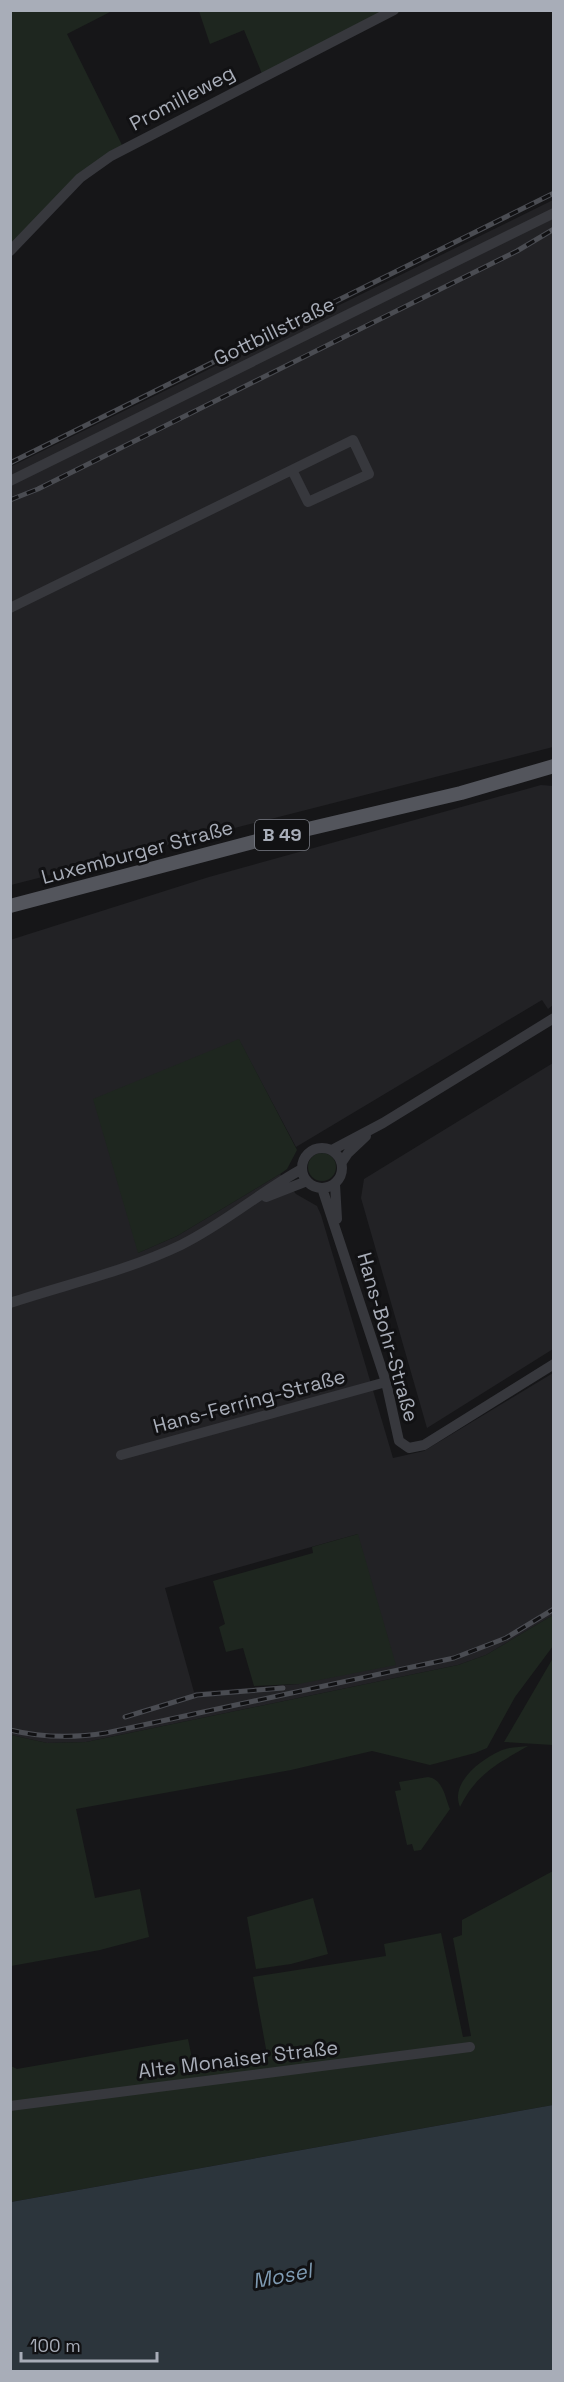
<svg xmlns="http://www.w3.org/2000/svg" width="564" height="2382" viewBox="0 0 564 2382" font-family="'Space Grotesk',sans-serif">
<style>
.built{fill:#222225;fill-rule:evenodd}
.green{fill:#1e261f}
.water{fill:#2c353c}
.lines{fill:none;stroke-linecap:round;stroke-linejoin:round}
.minor{stroke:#37383d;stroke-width:10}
.major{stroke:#53555c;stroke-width:14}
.rail-casing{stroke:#4a4c52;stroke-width:5}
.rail{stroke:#111113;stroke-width:3;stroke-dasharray:9;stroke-linecap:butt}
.labels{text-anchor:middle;stroke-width:6;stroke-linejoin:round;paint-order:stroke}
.shield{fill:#111113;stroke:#7b7e86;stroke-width:1.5}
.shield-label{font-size:18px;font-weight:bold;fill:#a8adb8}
.street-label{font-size:20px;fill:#a8adb8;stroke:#111113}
.water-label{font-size:21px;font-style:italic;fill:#7f9bb3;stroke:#111113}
</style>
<rect width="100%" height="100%" fill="#161618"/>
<!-- built -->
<path class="built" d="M553 200V747L11 885 10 467Z
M541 785 553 786V1005L548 1009 542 1000 296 1147 239 1040 138 1253 177 1236 280 1174 296 1194 317 1206 321 1215 393 1458 424 1451 553 1373V1615L486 1655 458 1665 86 1742 47 1743 11 1735 10 940 209 877ZM358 1534 299 1684 194 1692 165 1588Z
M553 1063V1349L427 1428 361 1198 364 1179Z"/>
<!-- green -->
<path class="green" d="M11 11H112L67 34 122 145 11 245Z
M199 11H402L265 81 244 30 210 44Z
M239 1039 297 1150 287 1169 280 1174 177 1236 138 1253 93 1099Z
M308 1167a14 14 0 1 1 28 0a14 14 0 1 1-28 0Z
M358 1534 396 1665 299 1684 254 1686 243 1648 226 1652 219 1627 225 1624 213 1581 313 1553 312 1547Z
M553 1615V1646L515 1697 487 1748 475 1753 430 1765 372 1751 291 1770 76 1809 95 1898 140 1889 149 1937 100 1950 11 1966V1735L47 1743 86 1742 458 1665 486 1655Z
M553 1658V1745L504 1742Z
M528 1746C497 1764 477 1773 460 1807 450 1783 480 1760 500 1751 508 1747 520 1747 528 1746Z
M428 1777C443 1779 445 1797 450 1809L421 1850 414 1851 412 1844 407 1845 395 1791 401 1790 399 1782Z
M553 1871V2105L11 2202V2066L17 2069 188 2039 194 2068 268 2060 253 1977 386 1956 384 1944 441 1933 463 2037 471 2036 453 1938 462 1935V1920Z
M313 1898 328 1954 291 1964 256 1969 247 1917Z"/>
<!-- water -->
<path class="water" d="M553 2105V2371H11V2202Z"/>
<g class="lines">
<!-- minor -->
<path class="minor" d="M10 251 80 178 111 156 394 10
M10 481 554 213
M10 608 353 440 369 474 308 502 292 470
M302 1168a20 20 0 1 1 40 0a20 20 0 1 1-40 0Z
M332 1150 383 1123 554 1018
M342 1162 348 1153 366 1136
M335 1184 337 1219
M322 1188 386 1382 399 1441 409 1448 424 1445 554 1364
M266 1197 307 1181
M10 1303C67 1284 127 1271 181 1245 224 1224 260 1192 302 1169
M121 1455 386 1382
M10 2106 470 2047"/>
<!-- major -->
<path class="major" d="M10 906 253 842 461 793 554 766"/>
<defs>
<path id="rail" d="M10 463 554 193
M10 500 38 489 517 251 554 229
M125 1717 197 1695 283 1688
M10 1730C43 1738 74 1738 106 1733L454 1658 506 1638 554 1609"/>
</defs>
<!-- rail casing -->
<use href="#rail" class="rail-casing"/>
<!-- rail -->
<use href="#rail" class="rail"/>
</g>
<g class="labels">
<!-- shield labels -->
<rect class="shield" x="255" y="820" width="54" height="30" rx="4.5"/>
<g class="shield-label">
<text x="282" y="841">B 49</text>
</g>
<!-- street labels -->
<g class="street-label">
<text transform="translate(182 98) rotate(-28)" y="7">Promilleweg</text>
<text transform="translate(274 331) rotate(-26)" y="7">Gottbillstraße</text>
<text transform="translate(137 852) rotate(-15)" y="7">Luxemburger Straße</text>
<text transform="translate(388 1337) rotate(74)" y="7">Hans-Bohr-Straße</text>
<text transform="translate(249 1401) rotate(-15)" y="7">Hans-Ferring-Straße</text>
<text transform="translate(238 2059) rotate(-7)" y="7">Alte Monaiser Straße</text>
</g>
<!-- water labels -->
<g class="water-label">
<text transform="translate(282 2276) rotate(-11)" y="7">Mosel</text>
</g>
</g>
<!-- border -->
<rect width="564" height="2382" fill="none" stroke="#a8adb8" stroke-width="24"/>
<!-- scale -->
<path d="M21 2352v9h136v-9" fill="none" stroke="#a8adb8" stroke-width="3"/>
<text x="30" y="2352" font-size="18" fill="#a8adb8" stroke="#111113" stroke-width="4.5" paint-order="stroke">100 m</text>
</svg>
